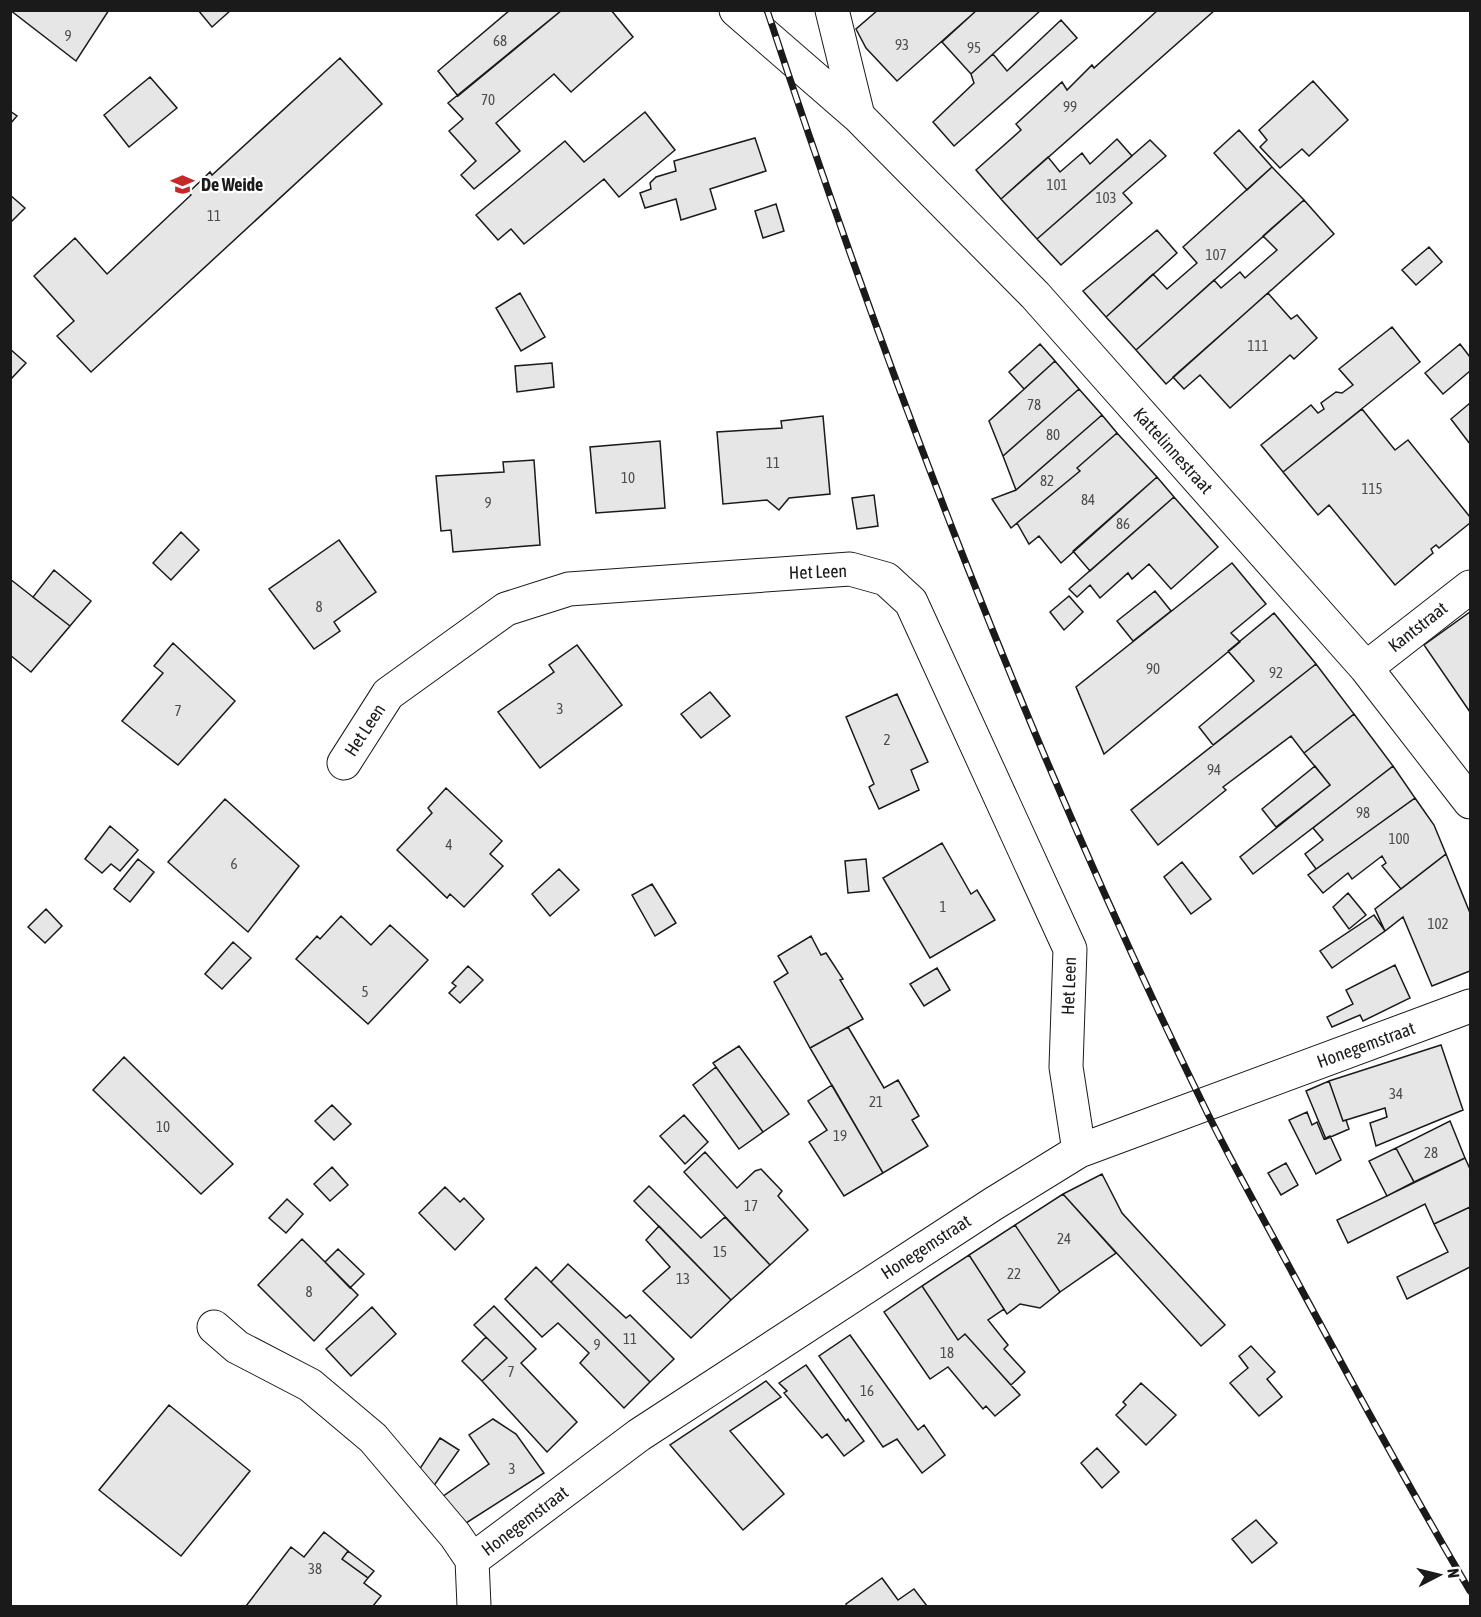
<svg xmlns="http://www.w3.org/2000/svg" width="1481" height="1617" viewBox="0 0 1481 1617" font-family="'Asap Condensed',sans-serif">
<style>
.building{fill:#e6e6e6;stroke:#1a1a1a;stroke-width:1.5}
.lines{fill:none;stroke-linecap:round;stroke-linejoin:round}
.minor-casing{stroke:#1a1a1a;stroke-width:35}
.minor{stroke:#fff;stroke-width:33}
.rail-casing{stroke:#1a1a1a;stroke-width:7}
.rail{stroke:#fff;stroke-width:4.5;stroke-dasharray:14;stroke-linecap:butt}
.labels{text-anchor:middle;stroke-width:4.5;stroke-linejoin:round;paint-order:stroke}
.number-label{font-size:15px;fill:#4d4d4d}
.poi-label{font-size:18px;font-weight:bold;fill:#1a1a1a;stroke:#fff;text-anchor:start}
.street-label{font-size:18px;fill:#1a1a1a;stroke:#fff}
</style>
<rect width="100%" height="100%" fill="#fff"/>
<!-- building -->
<path class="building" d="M10 10H109L76 61Z
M198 10H231L212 27Z
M510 10H562L458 96 438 71Z
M562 10H611L633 37 571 92 554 74 496 123 520 151 474 189 461 175 476 161 449 131 463 119 448 103Z
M878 10H977L897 81 866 48 856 29Z
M977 10H1041L971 74 942 42Z
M1158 10H1215L1001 199 976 170 1021 130 1016 124 1062 82 1067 90 1092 65 1094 68Z
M1061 20 1077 38 954 146 933 122 974 83 971 74 993 54 1007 71Z
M340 58 382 104 91 372 57 336 74 321 34 276 75 238 107 274 191 195 189 192 210 172 212 175Z
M150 77 177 108 129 147 104 115Z
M1313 81 1348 120 1309 156 1302 149 1280 168 1260 147 1267 140 1259 130Z
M10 111 17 116 10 124Z
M645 112 675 150 619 197 604 179 524 244 511 229 498 240 476 215 565 141 584 162Z
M1239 130 1272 167 1247 190 1214 153Z
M755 138 766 171 710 189 716 209 681 220 676 199 645 208 640 193 651 189 650 183 656 177 676 171 674 161Z
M1117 139 1132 156 1037 239 1001 199 1048 157 1060 172 1082 153 1090 164Z
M1150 140 1166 156 1123 193 1132 203 1061 265 1037 239Z
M1272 167 1304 200 1136 350 1106 317 1153 274 1167 289 1197 263 1183 247Z
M10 195 25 208 10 223Z
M1304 200 1334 234 1166 384 1136 350 1214 280 1221 288 1240 272 1245 278 1277 250 1263 236Z
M776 204 784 231 763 238 755 211Z
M1157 230 1177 253 1106 317 1083 291Z
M1429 247 1442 262 1416 285 1402 270Z
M520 293 545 337 521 351 496 308Z
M1268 293 1291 319 1297 315 1317 338 1294 359 1290 355 1230 408 1200 375 1184 389 1173 377Z
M1392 327 1420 362 1283 472 1261 445 1311 405 1318 413 1324 409 1321 403 1336 392 1342 393 1353 385 1339 369Z
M1040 344 1055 361 1024 389 1009 372Z
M1460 344 1470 357V371L1443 394 1425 373Z
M10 349 26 363 10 380Z
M1055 361 1079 389 1003 456 989 421Z
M552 363 554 387 517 392 515 366Z
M1079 389 1102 415 1016 490 1003 456Z
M1470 403V444L1451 419Z
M1362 409 1395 450 1408 440 1470 517V523L1439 548 1436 545 1431 549 1433 553 1395 585 1329 505 1318 515 1283 472Z
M1102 415 1117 433 1077 468 1080 471 1011 528 992 499 1016 490Z
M823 416 830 494 789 498 779 510 767 500 723 504 717 432 782 428 781 421Z
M1117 433 1157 477 1061 563 1039 536 1029 544 1017 523 1080 471 1077 468Z
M660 441 665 508 596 513 590 447Z
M534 460 540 545 453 552 451 530 441 531 436 476 504 472 503 462Z
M1157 477 1174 497 1090 571 1073 551Z
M874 495 878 526 857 529 852 498Z
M1174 497 1218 547 1171 589 1149 564 1132 579 1128 573 1100 598 1090 585 1077 597 1069 589Z
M181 532 199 550 171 580 153 563Z
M339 540 376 592 334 622 340 631 314 649 269 589Z
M1232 563 1266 604 1231 633 1240 642 1104 754 1076 687Z
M54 570 91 601 70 626 33 597Z
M10 579 70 626 31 672 10 655Z
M1155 591 1171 611 1133 641 1117 621Z
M1069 596 1083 612 1064 630 1050 612Z
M1470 612V712L1424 645Z
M1274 613 1316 664 1213 745 1199 727 1254 681 1228 651Z
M173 643 235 701 178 765 122 721 163 673 154 666Z
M577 645 622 705 540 768 498 712 554 672 549 665Z
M1316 664 1354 714 1304 753 1291 736 1223 787 1226 790 1158 845 1131 810Z
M710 692 730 716 701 738 681 714Z
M897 694 928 762 911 770 919 790 879 809 869 787 874 784 846 717Z
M1354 714 1393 766 1253 874 1240 857 1330 785 1304 753Z
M1315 766 1330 785 1276 827 1262 809Z
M1393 766 1415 798 1316 869 1305 854 1323 840 1313 828Z
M446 788 502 841 490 854 503 866 464 907 450 894 447 898 397 850 432 813 428 808Z
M1415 798 1434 825 1446 854 1401 889 1382 866 1386 863 1382 856 1352 879 1348 873 1323 893 1308 875Z
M225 799 299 866 248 932 168 862Z
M110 826 138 850 120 871 111 864 102 873 85 859Z
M942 843 971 894 977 890 995 920 930 958 883 878Z
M1446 854 1470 913V971L1432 986 1403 917 1385 931 1375 909Z
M138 859 154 872 130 902 114 889Z
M866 859 869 891 848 893 845 861Z
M1182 862 1211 899 1191 914 1164 877Z
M559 869 579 890 550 916 532 894Z
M652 884 676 923 655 936 632 895Z
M1348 893 1366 915 1349 929 1333 907Z
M46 909 62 926 45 943 28 927Z
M1374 915 1385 931 1332 968 1320 951Z
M341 916 371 945 390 925 428 960 368 1024 296 959 317 936 320 939Z
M811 936 821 955 826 953 843 979 840 980 863 1019 810 1048 774 982 788 973 778 956Z
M233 942 251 958 222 989 205 974Z
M1395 965 1410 998 1363 1021 1360 1015 1332 1027 1327 1017 1353 1004 1346 990Z
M468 966 483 980 460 1003 449 993 456 986 452 983Z
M937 968 950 990 924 1006 910 984Z
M848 1027 884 1088 898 1080 919 1116 912 1120 928 1146 883 1173 810 1048Z
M1441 1045 1463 1110 1376 1146 1370 1123 1387 1117 1385 1108 1343 1121 1329 1081Z
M739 1046 789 1114 763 1132 713 1063Z
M124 1057 233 1164 201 1194 93 1090Z
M716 1067 763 1132 739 1149 693 1085Z
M1329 1081 1343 1121 1346 1120 1349 1129 1326 1139 1306 1091Z
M832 1085 883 1173 844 1196 809 1142 827 1130 808 1101Z
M332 1105 351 1124 334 1140 315 1121Z
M1307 1112 1312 1125 1317 1122 1324 1139 1330 1136 1341 1160 1316 1174 1289 1120Z
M684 1115 708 1142 685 1164 660 1136Z
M1450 1121 1465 1158 1414 1182 1396 1148Z
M1396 1148 1414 1182 1387 1196 1369 1161Z
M705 1152 737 1188 755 1171 761 1169 782 1191 778 1196 808 1230 770 1265 684 1172Z
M1465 1158 1470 1169V1207L1434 1224 1425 1204 1348 1243 1337 1220Z
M1286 1163 1298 1185 1281 1195 1268 1173Z
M332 1167 348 1185 330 1201 314 1184Z
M1102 1174 1122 1213 1225 1325 1201 1346 1063 1194Z
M649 1186 701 1238 725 1217 770 1265 731 1300 634 1201Z
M445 1187 460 1202 464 1198 484 1219 455 1250 419 1213Z
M1063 1194 1116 1253 1060 1292 1015 1225Z
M287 1199 303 1214 286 1233 269 1218Z
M1470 1207V1267L1407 1299 1397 1277 1448 1252 1434 1224Z
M1015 1225 1060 1292 1040 1308 1020 1304 1007 1314 969 1255Z
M659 1226 731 1300 691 1338 643 1291 670 1267 646 1240Z
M302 1239 358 1295 314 1341 258 1285Z
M338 1249 364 1274 350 1288 325 1262Z
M969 1255 1004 1309 988 1320 1008 1345 1004 1349 1025 1372 1011 1385 965 1334 958 1340 922 1286Z
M568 1264 626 1318 630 1315 674 1359 650 1382 551 1282Z
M536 1267 650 1382 624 1408 580 1363 589 1353 558 1323 542 1337 505 1299Z
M922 1286 958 1340 965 1334 1020 1395 995 1416 986 1406 983 1409 948 1367 930 1379 884 1312Z
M494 1306 536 1349 521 1363 577 1422 547 1452 482 1381 507 1358 474 1325Z
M372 1307 396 1334 351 1376 326 1349Z
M850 1335 918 1430 924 1425 945 1455 922 1473 897 1439 883 1447 819 1356Z
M486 1337 507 1358 482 1381 462 1361Z
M1251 1346 1275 1372 1267 1379 1282 1397 1259 1416 1230 1383 1248 1368 1239 1356Z
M806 1365 846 1421 848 1419 864 1441 844 1456 827 1434 822 1438 784 1393 787 1391 779 1383Z
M766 1381 781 1397 730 1431 784 1494 743 1530 670 1445Z
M1141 1383 1176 1415 1146 1445 1116 1415 1126 1405 1123 1402Z
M169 1405 250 1471 181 1556 99 1490Z
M493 1419 516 1434 544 1473 463 1525 442 1497 489 1464 469 1435Z
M440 1438 459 1450 433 1487 417 1473Z
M1097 1448 1119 1472 1102 1488 1081 1463Z
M1256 1520 1277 1543 1252 1563 1232 1539Z
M324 1532 348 1551 342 1559 368 1578 364 1583 381 1596 373 1606H246L291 1547 304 1557Z
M348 1551 374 1571 368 1578 342 1559Z
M882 1578 898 1600 914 1589 927 1606H847L846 1604Z"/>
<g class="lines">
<defs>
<path id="minor" d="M736 10 858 116 1035 295 1366 668 1470 802
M832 10 858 116
M1366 668 1470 587
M344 763 388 694 506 609 569 589 850 569 886 579 911 602 1070 949 1066 1067 1079 1151
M214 1327 237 1347 310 1385 373 1438 455 1535 472 1560
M474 1606 472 1560 639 1435 993 1204 1079 1151 1470 1006"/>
</defs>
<!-- minor casing -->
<use href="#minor" class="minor-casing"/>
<!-- minor -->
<use href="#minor" class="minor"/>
<defs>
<path id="rail" d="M767 10C890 383 1030 750 1202 1102 1230 1160 1262 1216 1292 1272 1350 1379 1408 1486 1470 1591"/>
</defs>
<!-- rail casing -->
<use href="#rail" class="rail-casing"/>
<!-- rail -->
<use href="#rail" class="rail"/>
</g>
<!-- icons -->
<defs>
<symbol id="school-bare" viewBox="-9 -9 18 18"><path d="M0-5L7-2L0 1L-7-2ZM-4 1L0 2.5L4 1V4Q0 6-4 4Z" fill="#c62828" stroke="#fff" stroke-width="2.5" paint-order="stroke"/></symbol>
</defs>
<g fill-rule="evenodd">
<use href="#school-bare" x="166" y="168" width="33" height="33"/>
</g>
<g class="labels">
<!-- number labels -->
<g class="number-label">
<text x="68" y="41">9</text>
<text x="500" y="46">68</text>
<text x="902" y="50">93</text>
<text x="974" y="53">95</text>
<text x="488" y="105">70</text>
<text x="1070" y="112">99</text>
<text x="1057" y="190">101</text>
<text x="1106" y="203">103</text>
<text x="214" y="221">11</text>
<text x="1216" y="260">107</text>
<text x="1258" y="351">111</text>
<text x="1034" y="410">78</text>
<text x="1053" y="440">80</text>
<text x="773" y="468">11</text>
<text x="628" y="483">10</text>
<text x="1047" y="486">82</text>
<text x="1372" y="494">115</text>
<text x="1088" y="505">84</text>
<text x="488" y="508">9</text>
<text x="1123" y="529">86</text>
<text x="319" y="612">8</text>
<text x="1153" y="674">90</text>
<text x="1276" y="678">92</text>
<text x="560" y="714">3</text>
<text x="178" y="716">7</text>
<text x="887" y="745">2</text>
<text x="1214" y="775">94</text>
<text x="1363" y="818">98</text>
<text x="1399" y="844">100</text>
<text x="449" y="850">4</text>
<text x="234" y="869">6</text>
<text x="943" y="912">1</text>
<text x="1438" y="929">102</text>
<text x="365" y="997">5</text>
<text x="1396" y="1099">34</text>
<text x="876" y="1107">21</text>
<text x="163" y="1132">10</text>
<text x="840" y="1141">19</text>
<text x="1431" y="1158">28</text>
<text x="751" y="1211">17</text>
<text x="1064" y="1244">24</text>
<text x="720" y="1257">15</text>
<text x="1014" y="1279">22</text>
<text x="683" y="1284">13</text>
<text x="309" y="1297">8</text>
<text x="630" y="1344">11</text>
<text x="597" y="1350">9</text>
<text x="947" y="1358">18</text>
<text x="511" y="1377">7</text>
<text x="867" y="1396">16</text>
<text x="512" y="1474">3</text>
<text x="315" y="1574">38</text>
</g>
<!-- poi labels -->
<g class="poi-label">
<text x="201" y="191">De Weide</text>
</g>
<!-- street labels -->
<g class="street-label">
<text transform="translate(1173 451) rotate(48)" y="6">Kattelinnestraat</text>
<text transform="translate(818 572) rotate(-2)" y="6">Het Leen</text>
<text transform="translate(1418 627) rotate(-38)" y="6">Kantstraat</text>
<text transform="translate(365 730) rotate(-57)" y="6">Het Leen</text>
<text transform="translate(1069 986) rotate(-88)" y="6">Het Leen</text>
<text transform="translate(1366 1045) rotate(-20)" y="6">Honegemstraat</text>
<text transform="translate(926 1247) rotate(-33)" y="6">Honegemstraat</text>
<text transform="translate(525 1521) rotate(-37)" y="6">Honegemstraat</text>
</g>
</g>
<!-- border -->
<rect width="1481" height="1617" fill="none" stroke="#1a1a1a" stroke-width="24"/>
<!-- north arrow -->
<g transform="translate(1439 1575) rotate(83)" stroke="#ffffff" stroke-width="4.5" paint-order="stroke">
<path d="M0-4.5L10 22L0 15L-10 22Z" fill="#1a1a1a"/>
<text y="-9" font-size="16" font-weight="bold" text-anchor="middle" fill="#1a1a1a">N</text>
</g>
</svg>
